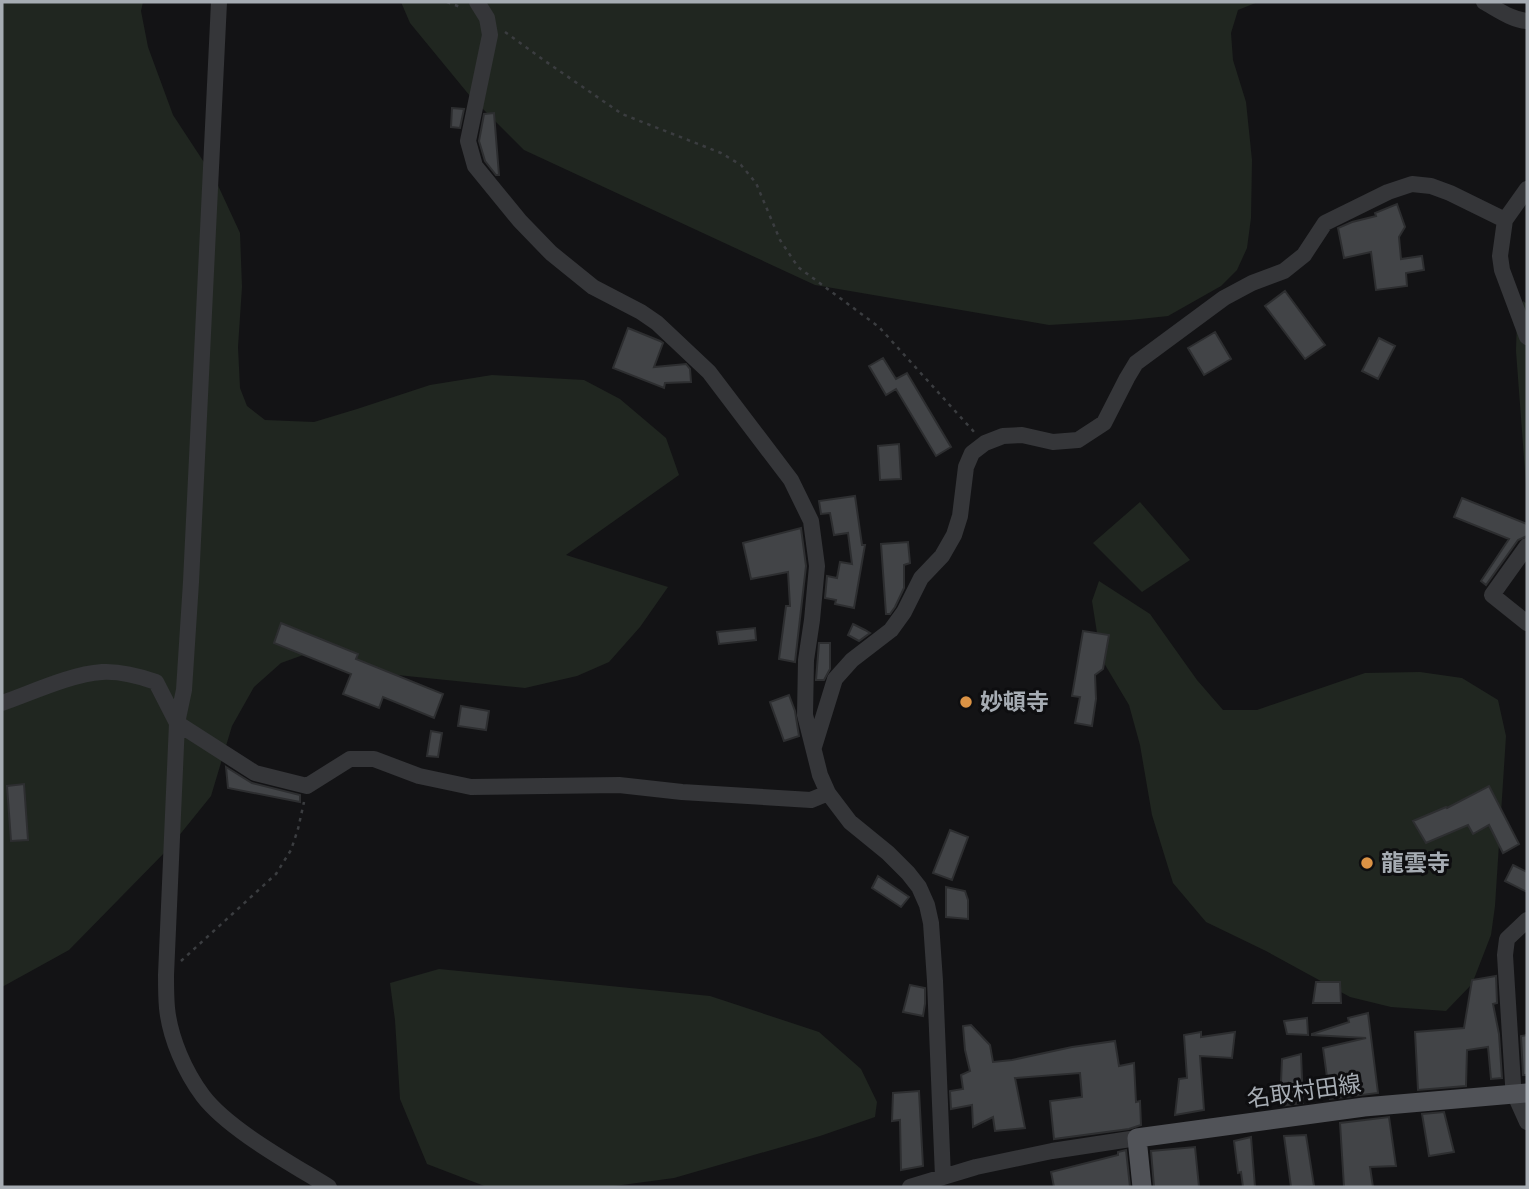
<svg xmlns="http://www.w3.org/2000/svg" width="1529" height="1189" viewBox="0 0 1529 1189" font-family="'DM Sans','Noto Sans JP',sans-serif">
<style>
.green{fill:#202620}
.building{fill:#424447;stroke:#2d2e30;stroke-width:2}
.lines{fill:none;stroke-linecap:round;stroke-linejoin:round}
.path{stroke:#3b3d40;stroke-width:2.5;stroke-dasharray:3.5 5;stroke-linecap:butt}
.minor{stroke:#353639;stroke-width:16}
.major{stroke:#515358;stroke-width:19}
.poi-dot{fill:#db9345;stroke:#0e0e10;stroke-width:2.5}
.labels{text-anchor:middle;stroke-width:6;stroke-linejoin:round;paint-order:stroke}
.poi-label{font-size:23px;font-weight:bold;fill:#a6acb3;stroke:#0e0e10;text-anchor:start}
.street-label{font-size:23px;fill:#a6acb3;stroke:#0e0e10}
</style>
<rect width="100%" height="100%" fill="#131315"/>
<!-- green -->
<path class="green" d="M2 2H143L141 11 148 47 173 115 215 179 240 233 242 287 238 347 240 388 247 406 265 420 314 422 357 409 430 385 492 375 584 380 620 399 666 438 679 475 566 555 668 587 640 627 609 662 577 676 525 688 397 675 317 650 281 663 254 687 232 726 211 796 169 848 69 950 2 987Z
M401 2H1258L1238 10 1231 33 1233 60 1246 102 1252 160 1251 218 1247 248 1237 270 1221 286 1168 316 1130 320 1049 325 815 285 524 150 470 96 410 23Z
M1523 301 1527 304V498L1516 351 1517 317Z
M1140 502 1190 560 1142 592 1093 543Z
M1099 581 1150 614 1197 680 1223 710H1257L1365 673 1420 672 1462 678 1498 700 1506 736 1495 906 1491 935 1472 984 1446 1011 1391 1007 1350 997 1266 951 1206 922 1173 883 1152 815 1140 745 1129 705 1101 658 1092 601Z
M439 969 710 996 819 1032 861 1069 877 1102 875 1117 820 1136 674 1178 607 1187H487L427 1164 400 1099 395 1020 390 983Z"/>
<!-- building -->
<path class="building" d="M452 108 464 109 460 128 451 127Z
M494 113 499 175H496L485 161 479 141 484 114Z
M1397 204 1405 227 1399 237 1401 259 1422 256 1424 270 1406 273 1407 286 1376 290 1371 252 1344 258 1338 228 1352 222 1376 216 1375 213Z
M1285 291 1325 345 1305 359 1265 306Z
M628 328 660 341 663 343 654 367 686 364 690 369 691 382 665 383 664 388 613 368Z
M1215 332 1231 359 1204 375 1188 348Z
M1379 338 1395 346 1378 379 1362 371Z
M883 358 896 379 907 373 951 447 936 456 896 389 886 395 869 366Z
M899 444 901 479 880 480 878 446Z
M855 496 862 545H865L854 608 835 604 836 600 825 598 827 576 837 578 840 562 852 564 848 533 834 535 830 513 821 514 819 501Z
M1462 498 1527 524V536L1518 540 1486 585 1481 581 1509 539 1454 517Z
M801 528 806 566 795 662 779 659 786 606H790L788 572 751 579 743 543Z
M908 542 910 563 904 565V588L895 607 890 614H886L881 544Z
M281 623 358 654 356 659 443 694 434 718 383 697 379 708 343 694 351 674 274 643Z
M853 624 865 630 870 633 859 641 848 635Z
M755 628 756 640 719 644 717 632Z
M1083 631 1109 635 1103 669 1095 675 1096 699 1092 726 1075 723 1080 697 1072 696Z
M819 643H830V669L824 680H816Z
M789 695 795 711 799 736 784 741 770 702Z
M461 706 489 711 486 730 458 726Z
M431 731 442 733 438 757 427 756Z
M226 767 252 783 300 795V802L228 788Z
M24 784 28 840 11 841 7 786Z
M1489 786 1519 844 1503 853 1489 825 1473 834 1468 825 1426 843 1413 821 1446 807 1447 808Z
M950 830 968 837 952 880 933 873Z
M1513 865 1527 872V892L1505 881Z
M878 876 909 897 901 907 872 888Z
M946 887 965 891 968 900V919L946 917Z
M1496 976 1497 1003 1493 1004 1499 1034 1502 1078 1491 1079 1488 1047 1467 1050 1466 1086 1418 1090 1415 1032 1464 1028 1472 980Z
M1316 982H1340L1341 1003H1313Z
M910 985 925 988V1004L923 1016 903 1012Z
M1368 1013 1378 1093 1330 1099 1323 1048 1366 1038 1312 1035V1034L1349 1022 1348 1018Z
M1307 1018 1308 1035 1287 1034 1284 1021Z
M971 1025 990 1045 993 1062 1012 1060 1072 1047 1115 1041 1119 1066 1134 1063 1136 1102 1140 1101 1141 1125 1129 1129 1054 1139 1050 1101 1082 1097 1080 1073 1015 1078 1025 1128 995 1131 993 1117 973 1127 972 1105 951 1109 950 1091 963 1089 961 1075 970 1071 965 1050 963 1026Z
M1201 1032V1037L1235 1032 1232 1058 1200 1056 1204 1110 1175 1115 1179 1079 1187 1078 1184 1035Z
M1527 1035V1075H1523L1521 1036Z
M1301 1054 1303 1103 1280 1106 1282 1059Z
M919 1091 923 1166 901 1170 900 1120 892 1121 893 1093Z
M1444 1112 1454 1152 1429 1156 1422 1114Z
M1389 1117 1396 1166 1370 1167 1373 1187H1344L1340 1123Z
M1306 1135 1314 1186 1291 1187 1284 1136Z
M1251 1137 1255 1187H1243L1241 1172 1238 1173 1234 1141Z
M1195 1147 1199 1187H1154L1151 1151Z
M1126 1150 1130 1187H1054L1051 1172 1118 1155V1152Z"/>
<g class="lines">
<!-- path -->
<path class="path" d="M447 2 463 8
M505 32 545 61 622 114 721 153 741 165 756 183 780 240 798 267 879 327 975 433
M181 961 276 874 291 850 298 829 304 802"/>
<!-- minor -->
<path class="minor" d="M219 2 191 582 184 690 177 723 166 975C166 986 166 997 167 1008 170 1038 185 1072 203 1096 229 1130 292 1164 329 1187
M477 2 487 18 490 35 468 141 475 166 520 221 551 253 593 287 641 312 657 323 709 372 791 480 811 521 817 566 812 620 806 660 805 715 820 775 828 793 850 822 888 853 908 873 919 887 927 905 931 923 935 981 943 1177
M1484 2C1497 9 1512 20 1527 21
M1527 189 1505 220 1500 256 1502 270 1527 337
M1527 546 1492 595 1527 623
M2 703C31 693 71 674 102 672 120 671 139 676 156 682L177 723 255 773 307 786 350 759H374L419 776 471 787 619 785 682 792 811 800 828 793
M814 747 835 679 852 660 891 630 904 612 921 578 942 556 954 535 960 516 966 467 972 453 985 443 1003 436 1022 435 1053 442 1078 440 1104 423 1127 378 1136 363 1224 298 1252 283 1284 271 1304 255 1325 223 1388 192 1412 184 1431 186 1450 193 1505 220
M1527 920 1507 939 1505 955 1513 1084 1514 1093 1527 1122
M910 1187 976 1167 1052 1151 1137 1138"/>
<!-- major -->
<path class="major" d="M1142 1187 1137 1138 1364 1107 1527 1093"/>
</g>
<!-- markers -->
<g class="poi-dot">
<circle cx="966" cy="702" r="7"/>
<circle cx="1367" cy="863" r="7"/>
</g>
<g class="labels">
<!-- poi labels -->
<g class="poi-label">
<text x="980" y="710">妙頓寺</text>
<text x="1381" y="871">龍雲寺</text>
</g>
<!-- street labels -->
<g class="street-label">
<text transform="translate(1304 1091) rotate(-8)" y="8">名取村田線</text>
</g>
</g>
<!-- border -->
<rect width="1529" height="1189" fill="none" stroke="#a6acb3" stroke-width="7"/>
</svg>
